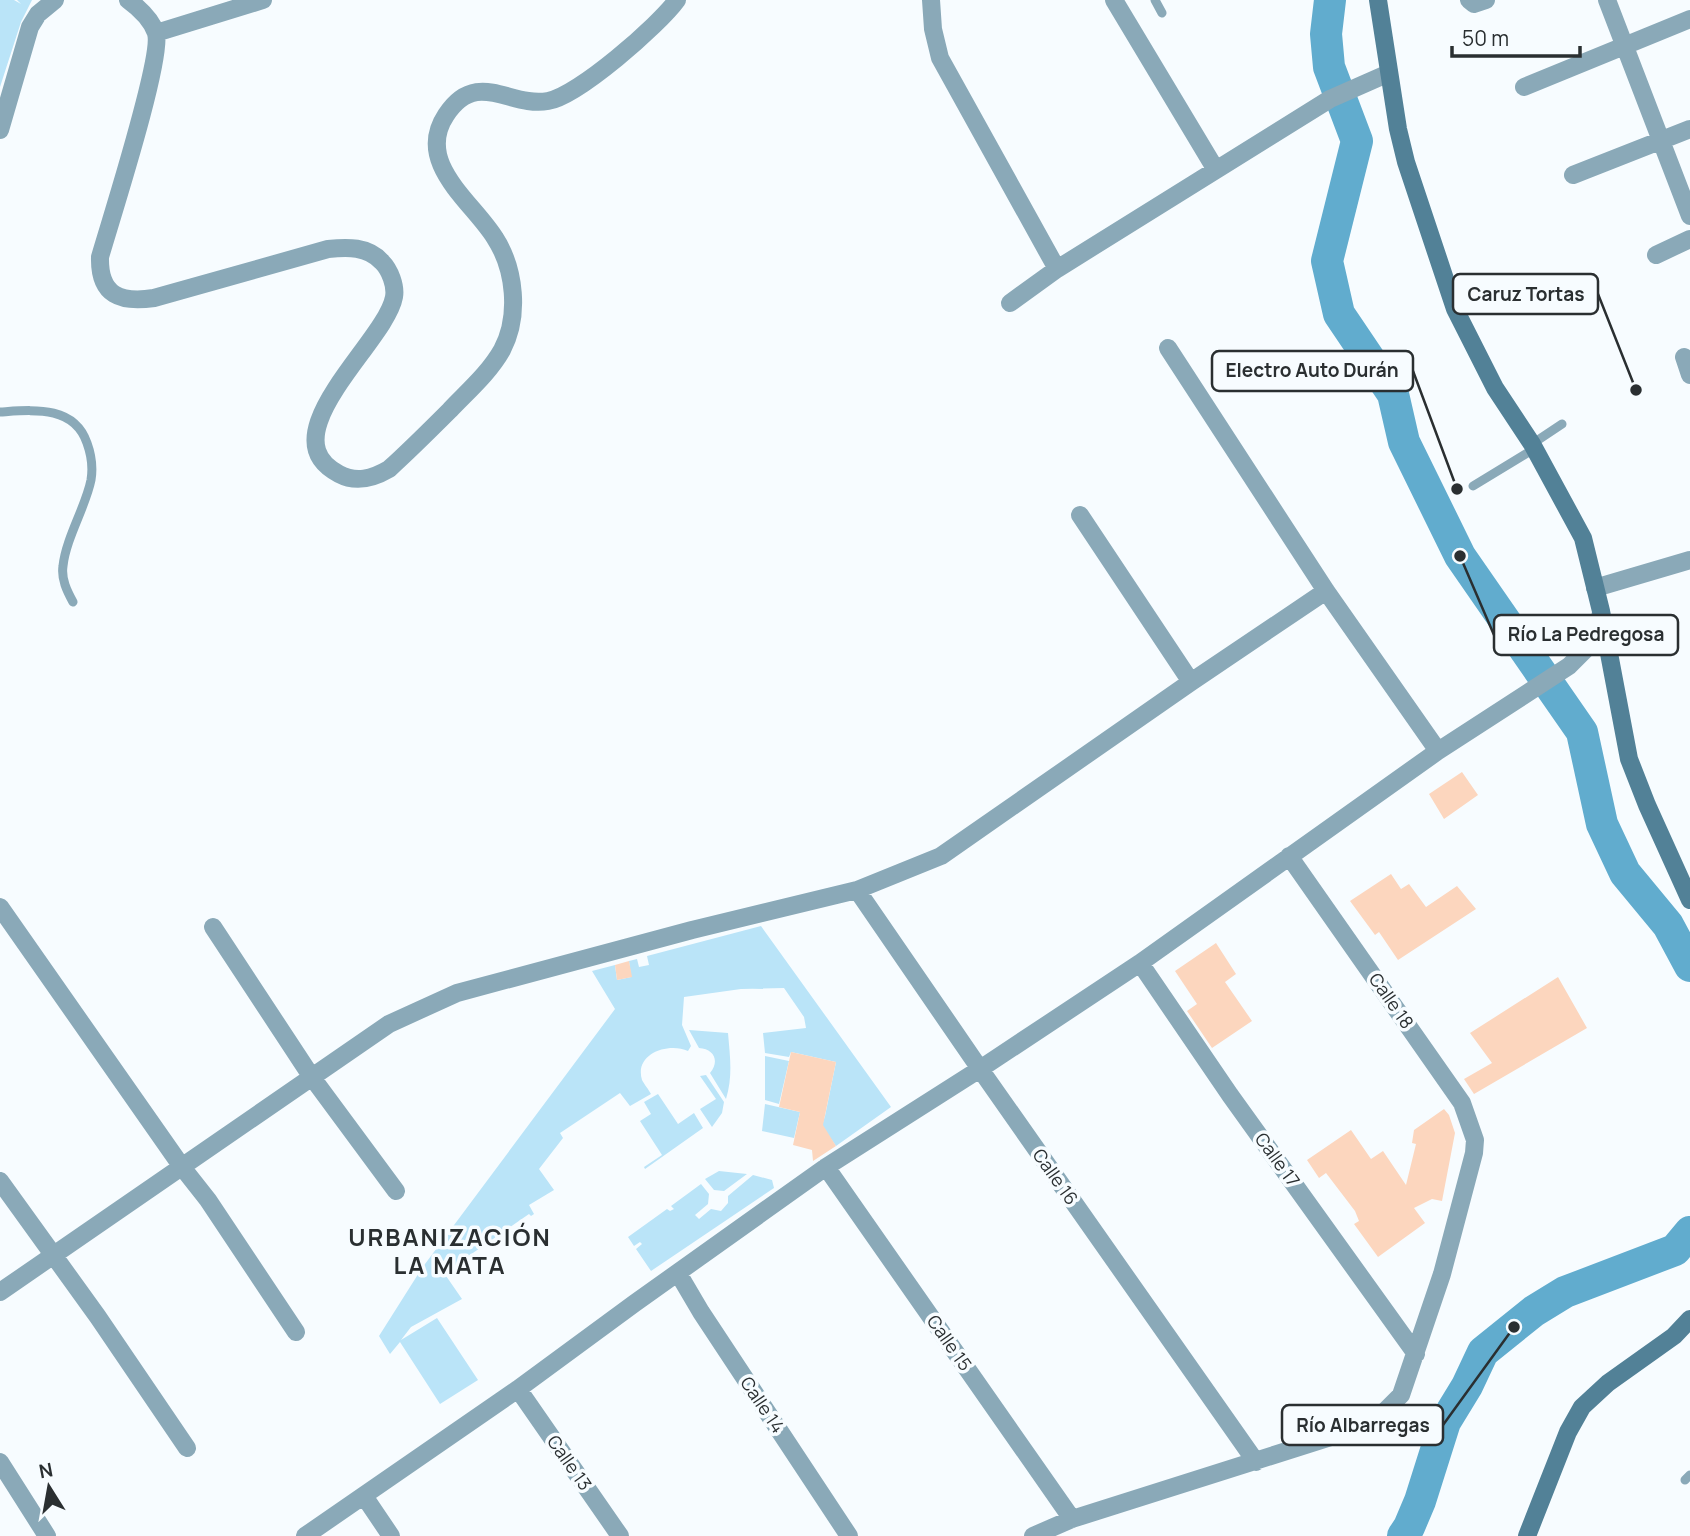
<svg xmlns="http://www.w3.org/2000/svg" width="1690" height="1536" viewBox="0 0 1690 1536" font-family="Manrope,sans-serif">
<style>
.green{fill:#bae4f8}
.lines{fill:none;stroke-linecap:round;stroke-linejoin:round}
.river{stroke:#61acce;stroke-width:32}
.building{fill:#fcd6be}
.lane{stroke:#8aa9b8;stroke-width:9}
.street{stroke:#8aa9b8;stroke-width:18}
.secondary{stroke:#528197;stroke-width:18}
.labels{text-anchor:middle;stroke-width:7;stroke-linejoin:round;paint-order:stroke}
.street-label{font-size:18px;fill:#2a2f31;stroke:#f7fcff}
.district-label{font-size:24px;font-weight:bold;letter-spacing:2px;fill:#2a2f31;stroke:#f7fcff}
.leader{fill:none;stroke:#2a2f31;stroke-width:2.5}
.callout-dot{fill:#2a2f31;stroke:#f7fcff;stroke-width:2.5}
.callout{fill:#f7fcff;stroke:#2a2f31;stroke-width:2.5}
.callout-label{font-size:19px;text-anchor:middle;font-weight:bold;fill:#2a2f31}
</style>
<rect width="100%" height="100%" fill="#f7fcff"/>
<!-- green -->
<path class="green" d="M0 0H14L21 4 17 0H32L21 22 0 87Z
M761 926 891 1107 836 1146 829 1136 816 1144 825 1116 836 1062 791 1052 789 1057 765 1053 763 1033 806 1028 804 1017 784 988 741 989 684 997 682 1025 691 1046 688 1051C669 1042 634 1053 642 1080 644 1084 649 1090 651 1094L630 1106 620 1093 560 1133 563 1138 539 1169 554 1190 529 1205 534 1214 531 1216 529 1214 444 1273 462 1299 411 1327 401 1340 437 1318 478 1380 440 1404 400 1342 390 1354 379 1336 422 1268 615 1009 592 971 615 965 617 980 631 977 629 961 637 959 639 967 649 965 647 956Z
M689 1030 728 1033C730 1057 733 1076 726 1099L710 1073C720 1061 714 1049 699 1048Z
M765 1056 789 1061 779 1104 765 1100Z
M706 1075 724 1102 722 1113 712 1127 700 1109 716 1099 700 1076Z
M658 1094 678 1124 694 1113 703 1128 645 1169 644 1167 662 1155 640 1121 651 1114 644 1102Z
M765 1104 800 1112 794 1138 762 1131Z
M719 1171 747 1174 724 1191 714 1190 705 1179Z
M753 1175 772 1180 774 1188 651 1271 636 1249 642 1244 640 1242 634 1246 628 1237 667 1209 670 1211 674 1209 671 1206 701 1184 709 1194 708 1204 695 1215 699 1219 711 1209 721 1211 728 1203V1196Z"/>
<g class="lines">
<!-- river -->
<path class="river" d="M1330 0 1326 34 1329 67 1357 141 1327 261 1339 314 1393 394 1404 442 1460 556 1582 732 1602 824 1625 873 1668 925 1690 966
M1403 1536 1409 1527 1420 1501 1445 1422 1467 1386 1483 1352 1534 1311 1565 1292 1675 1250 1690 1232"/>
</g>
<!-- building -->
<path class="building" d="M1462 772 1478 795 1444 819 1429 794Z
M1391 874 1401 889 1409 884 1426 907 1457 886 1476 909 1398 960 1379 932 1375 935 1350 901Z
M1216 943 1236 974 1225 982 1252 1021 1212 1048 1187 1011 1197 1004 1175 971Z
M629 961 632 977 617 980 615 965Z
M1558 977 1587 1028 1474 1094 1464 1079 1492 1063 1470 1033Z
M791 1052 836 1062 823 1125 836 1146 813 1161 812 1150 793 1145 800 1112 779 1107Z
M1444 1109 1449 1115 1455 1133 1442 1201 1432 1199 1414 1208 1425 1223 1378 1257 1354 1224 1359 1221 1355 1211 1326 1173 1319 1178 1307 1160 1351 1130 1371 1159 1383 1151 1406 1185 1416 1144 1412 1143 1414 1130Z"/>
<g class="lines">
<!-- lane -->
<path class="lane" d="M1155 0 1162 13
M0 412C33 410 74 405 87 443 91 454 93 468 91 480 86 506 66 538 63 566 61 579 67 591 73 602
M1532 444 1562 424
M1473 486 1534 449
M1685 1480 1690 1475"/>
<!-- street -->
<path class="street" d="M128 0C139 8 151 19 156 33 163 58 110 222 100 257 99 296 121 303 154 298L328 249C347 247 368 246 382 262 390 270 396 286 394 297 386 342 266 436 339 474 356 483 372 479 389 469 410 450 430 430 450 410 468 391 489 373 502 350 520 316 515 269 495 238 473 202 414 163 446 115 477 68 510 108 548 101 578 96 659 25 677 0
M931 0 933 29 940 58 1057 269
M1114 0 1216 170
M1469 0 1474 4 1486 0
M1607 0 1690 216
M156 33 263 0
M1524 87 1690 19
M0 130 30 27 38 14 55 0
M1573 175 1690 129
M1656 255 1690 239
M1010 303 1057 269 1330 99 1389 73
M1168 348 1326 591 1438 751
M1684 357 1690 375
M1080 515 1191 682
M1595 588 1690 560
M857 890 980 1069 1256 1462
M0 907 182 1167 208 1200 296 1332
M213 927 311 1076 396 1191
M1140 963 1230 1095 1416 1354
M826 1167 1072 1519
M0 1181 98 1317 187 1448
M678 1273 701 1312 849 1536
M0 1292 389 1024 457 993 692 930 857 890 941 856 1191 682 1326 591
M518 1389 620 1536
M0 1462 47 1536
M364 1496 391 1536
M305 1536 518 1389 635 1303 826 1167 980 1069 1140 963 1438 751 1569 666 1594 641 1601 613
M1033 1536 1072 1519 1372 1424 1401 1395 1442 1274 1474 1153 1475 1140 1462 1103 1289 856"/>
<!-- secondary -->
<path class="secondary" d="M1378 0 1398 129 1406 162 1455 309 1495 388 1532 444 1583 538 1601 611 1629 759 1647 805 1690 900
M1527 1536 1568 1432 1582 1407 1608 1383 1674 1336 1690 1319"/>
</g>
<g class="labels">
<!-- street labels -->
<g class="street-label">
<text transform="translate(1391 1001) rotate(55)" y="6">Calle 18</text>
<text transform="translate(1277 1160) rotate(54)" y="6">Calle 17</text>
<text transform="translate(1055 1177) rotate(55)" y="6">Calle 16</text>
<text transform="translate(949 1343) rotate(55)" y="6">Calle 15</text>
<text transform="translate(762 1405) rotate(56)" y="6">Calle 14</text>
<text transform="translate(569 1463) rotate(55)" y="6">Calle 13</text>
</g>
<!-- district labels -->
<g class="district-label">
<text x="450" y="1246">URBANIZACIÓN<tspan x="450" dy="28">LA MATA</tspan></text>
</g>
</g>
<!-- callouts -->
<path class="leader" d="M1636 390L1598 294M1457 489L1413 371M1460 556L1494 635M1514 1327L1443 1425"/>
<g class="callout-dot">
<circle cx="1636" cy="390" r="7"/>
<circle cx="1457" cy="489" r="7"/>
<circle cx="1460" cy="556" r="7"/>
<circle cx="1514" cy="1327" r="7"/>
</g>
<g class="callout">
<rect x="1453" y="274" width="145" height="40" rx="7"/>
<rect x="1212" y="351" width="201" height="40" rx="7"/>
<rect x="1494" y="615" width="184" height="40" rx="7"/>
<rect x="1282" y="1405" width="161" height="40" rx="7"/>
</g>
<g class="callout-label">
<text x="1526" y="301">Caruz Tortas</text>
<text x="1312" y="377">Electro Auto Durán</text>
<text x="1586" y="641">Río La Pedregosa</text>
<text x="1363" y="1432">Río Albarregas</text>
</g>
<!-- north arrow -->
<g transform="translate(49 1487) rotate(349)" stroke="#f7fcff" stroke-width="5" paint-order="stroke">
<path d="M0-5L12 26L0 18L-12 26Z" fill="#2a2f31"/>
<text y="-10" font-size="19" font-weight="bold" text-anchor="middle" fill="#2a2f31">N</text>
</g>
<!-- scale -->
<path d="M1452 46v10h128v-10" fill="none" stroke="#2a2f31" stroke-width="3.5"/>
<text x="1462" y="46" font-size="21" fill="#2a2f31" stroke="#f7fcff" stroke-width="5" paint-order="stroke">50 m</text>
</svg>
